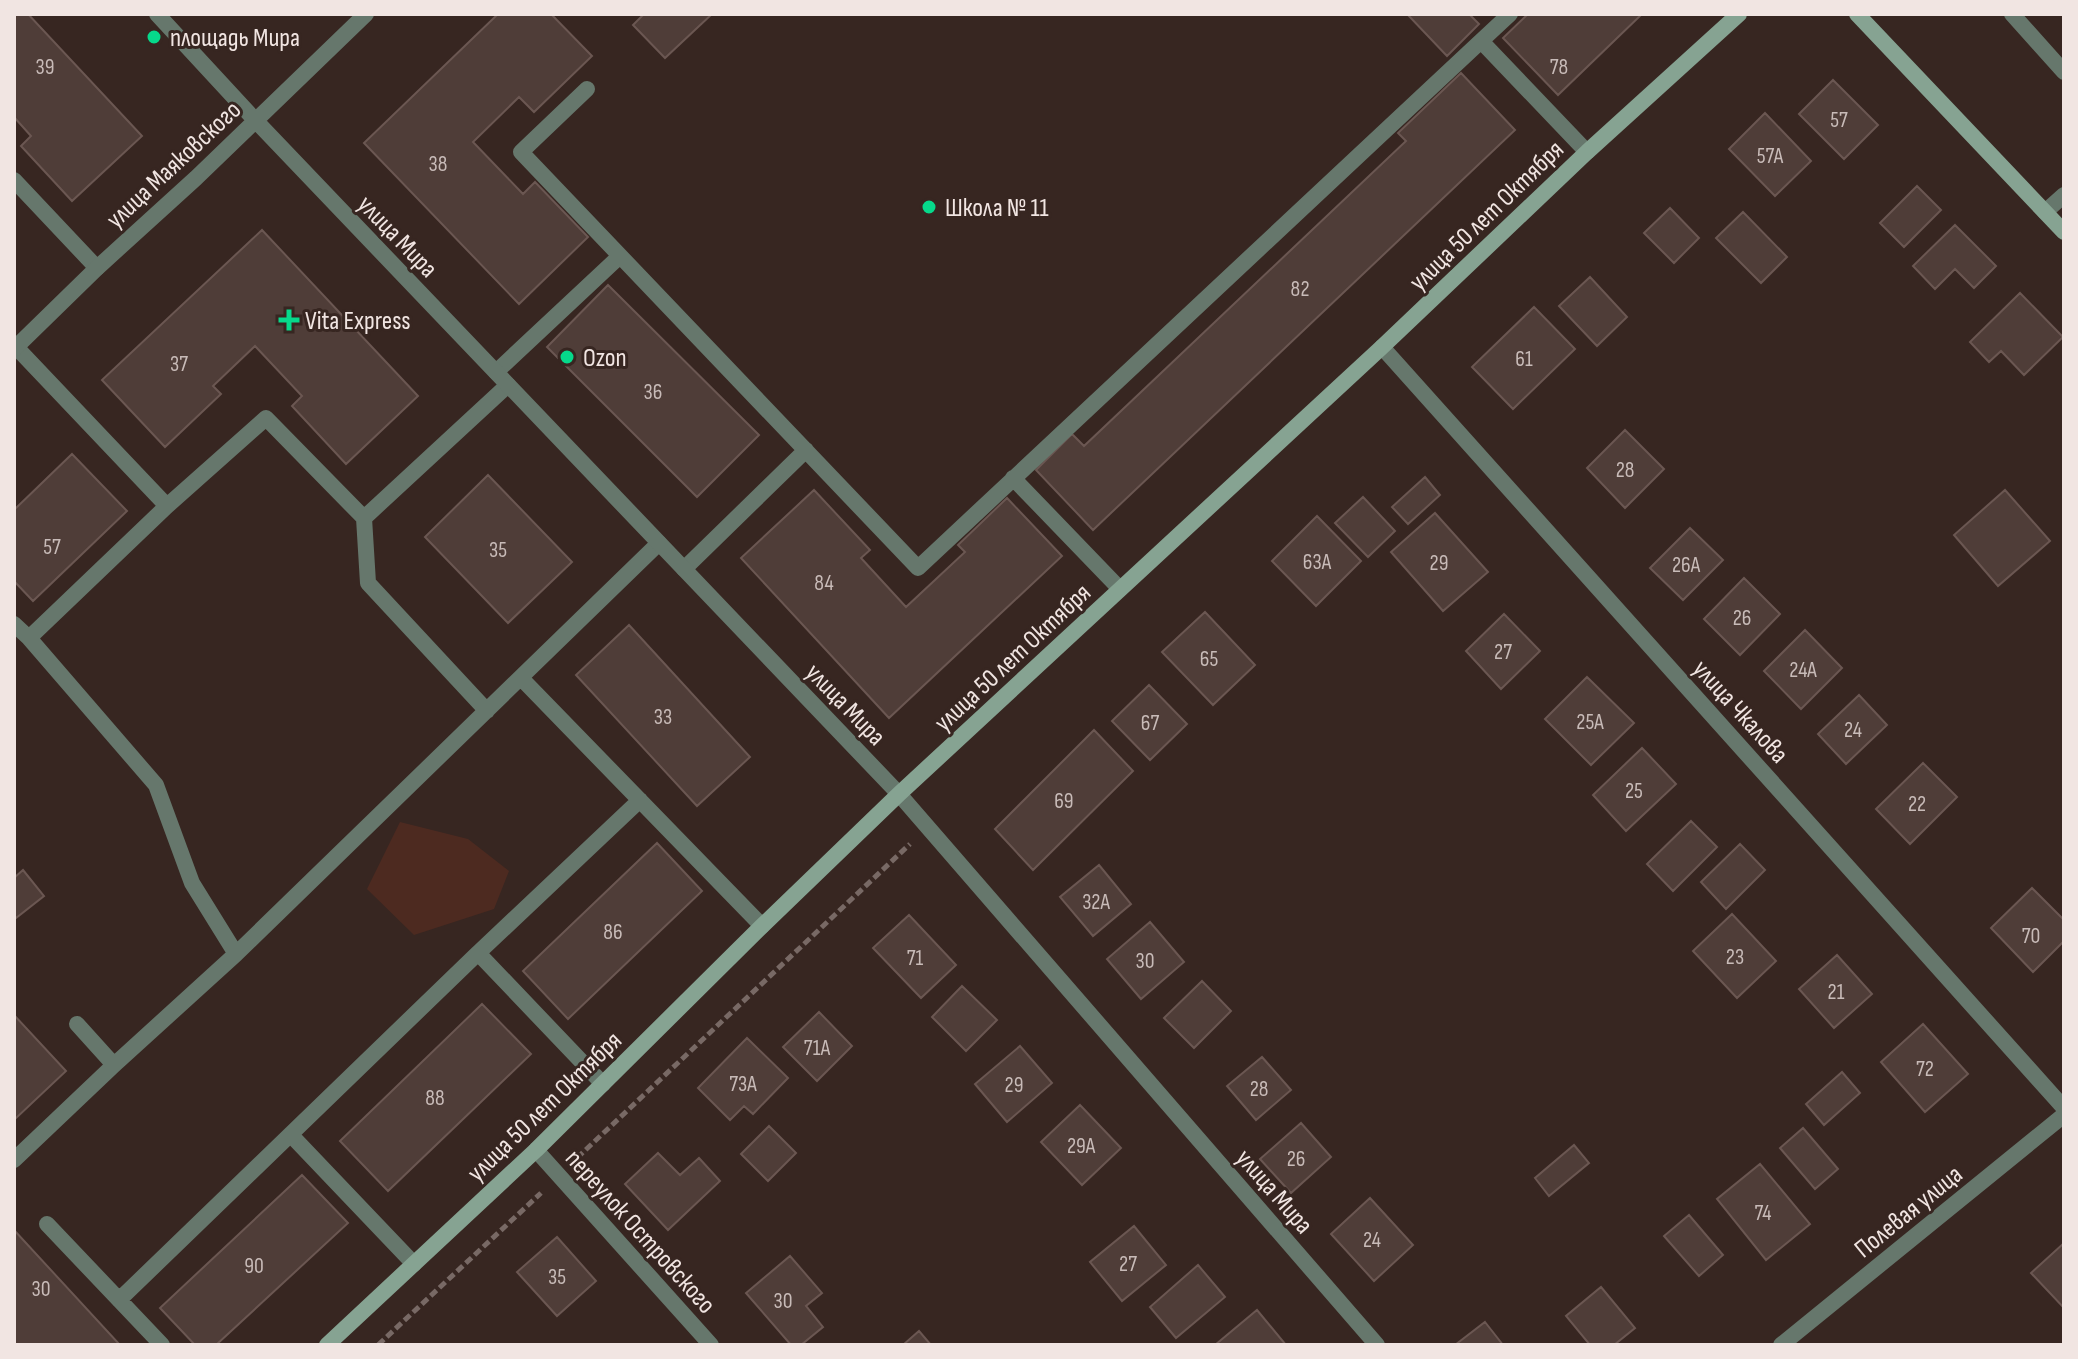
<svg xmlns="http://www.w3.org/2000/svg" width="2078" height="1359" viewBox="0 0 2078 1359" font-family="'Sofia Sans Condensed',sans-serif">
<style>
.green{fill:#4d2a20}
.building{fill:#4f3d38;stroke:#6b5752;stroke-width:2}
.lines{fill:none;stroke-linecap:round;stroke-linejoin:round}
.path{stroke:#786965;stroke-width:5;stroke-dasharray:8 4;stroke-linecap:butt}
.lane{stroke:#66776c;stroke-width:16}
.street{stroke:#66776c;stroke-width:16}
.secondary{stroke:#86a392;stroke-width:16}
.poi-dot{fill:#06d98b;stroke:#372621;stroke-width:3}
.labels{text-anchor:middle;stroke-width:6;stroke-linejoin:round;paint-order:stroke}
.number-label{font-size:22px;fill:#c8bbb8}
.poi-label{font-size:26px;fill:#f1e5e2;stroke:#372621;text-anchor:start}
.street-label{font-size:26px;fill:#f1e5e2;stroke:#372621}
</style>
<rect width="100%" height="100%" fill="#372621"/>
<!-- green -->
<path class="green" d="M400 822 468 839 509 871 494 909 414 935 367 889Z"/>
<!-- building -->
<path class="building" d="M14 14H28L142 136 72 201 21 146 31 136 14 117Z
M498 14H551L592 56 534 112 519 97 473 142 523 194 535 182 588 237 519 304 364 143Z
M644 14H712L665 58 633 25Z
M1407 14H1469L1479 24 1447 56Z
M1528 14 1544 15 1642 14 1558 95 1503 38Z
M1461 73 1515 130 1093 530 1036 470 1072 434 1084 446 1406 141 1398 133Z
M1833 80 1878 125 1844 159 1799 114Z
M1765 113 1811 161 1775 196 1729 149Z
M1917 186 1941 210 1904 247 1880 223Z
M1670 208 1699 238 1674 263 1644 233Z
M1743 212 1787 257 1761 283 1716 238Z
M1955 225 1996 266 1974 288 1955 269 1935 289 1913 266Z
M262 230 418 396 346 464 292 406 302 396 255 346 213 386 221 394 165 447 102 380Z
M1590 277 1627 317 1597 346 1559 306Z
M608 285 759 435 697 497 547 347Z
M2020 293 2063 337 2024 375 2001 351 1989 362 1970 342Z
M1534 307 1575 349 1513 409 1472 367Z
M1625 430 1664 469 1625 508 1587 468Z
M72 454 127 511 33 601 14 581V510Z
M488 475 572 562 508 623 425 537Z
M1425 477 1440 495 1408 524 1392 507Z
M814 490 870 550 861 558 906 607 965 552 958 545 1007 498 1062 556 889 718 741 558Z
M2005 490 2050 541 1998 586 1954 535Z
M1363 497 1395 531 1368 557 1335 523Z
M1435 513 1488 572 1443 611 1391 552Z
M1317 516 1361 561 1316 606 1272 561Z
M1690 528 1723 560 1683 600 1650 568Z
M1744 578 1780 614 1740 655 1704 619Z
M1205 612 1255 665 1213 705 1162 652Z
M1504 614 1540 651 1501 689 1466 651Z
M629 625 750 757 697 806 576 675Z
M1805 630 1842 668 1801 709 1764 671Z
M1587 677 1634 723 1591 765 1545 719Z
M1149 685 1187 724 1150 760 1112 721Z
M1859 695 1887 725 1846 764 1818 734Z
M1094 730 1133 771 1033 870 995 829Z
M1642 748 1676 784 1626 831 1593 795Z
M1923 763 1957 797 1910 844 1876 809Z
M1691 821 1717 847 1673 891 1647 864Z
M657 843 702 891 568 1019 523 971Z
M1740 844 1765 870 1726 909 1701 882Z
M1099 865 1131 904 1093 936 1060 897Z
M23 870 44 896 16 918 14 915V878Z
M2032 888 2064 920V941L2033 972 1991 928Z
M1732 914 1776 961 1737 998 1693 951Z
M909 915 956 965 921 998 873 948Z
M1150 922 1184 962 1141 999 1107 959Z
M1837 955 1872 994 1834 1028 1799 989Z
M1202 981 1231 1011 1194 1048 1164 1018Z
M962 986 997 1020 966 1051 932 1017Z
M482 1004 531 1054 388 1191 340 1141Z
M819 1012 852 1046 817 1081 783 1047Z
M14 1015 66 1071 14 1120Z
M1923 1024 1968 1074 1925 1112 1881 1062Z
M747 1038 788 1078 753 1114 744 1106 730 1120 698 1088Z
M1020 1046 1052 1083 1007 1122 975 1084Z
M1262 1057 1291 1090 1256 1120 1227 1086Z
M1842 1072 1860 1093 1824 1125 1806 1104Z
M1080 1105 1121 1148 1082 1185 1041 1142Z
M1301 1123 1331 1157 1291 1193 1260 1159Z
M769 1126 796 1153 768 1181 741 1154Z
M1803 1128 1838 1169 1815 1189 1780 1148Z
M1574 1145 1589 1163 1549 1196 1535 1178Z
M658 1153 680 1175 699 1158 720 1181 668 1230 625 1184Z
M1760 1164 1810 1224 1766 1260 1717 1199Z
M302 1175 348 1223 216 1345H195L160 1308Z
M1370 1198 1413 1245 1374 1281 1331 1234Z
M1689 1215 1723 1255 1699 1276 1664 1236Z
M1134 1226 1166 1265 1122 1301 1090 1262Z
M14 1230 120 1345H14Z
M557 1237 596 1281 557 1316 517 1272Z
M2064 1243V1308L2031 1273Z
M790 1256 822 1293 806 1306 823 1327 801 1345H791L746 1293Z
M1198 1265 1225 1297 1176 1338 1150 1307Z
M1601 1287 1635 1328 1614 1345H1590L1566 1316Z
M1257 1310 1286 1345H1215Z
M1485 1322 1503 1345H1455Z
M919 1331 931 1345H903Z"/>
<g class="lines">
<!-- path -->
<path class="path" d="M577 1158 910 844
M378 1345 541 1193"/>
<!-- lane -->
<path class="lane" d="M2012 14 2064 72
M1481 41 1510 14
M587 89 521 152 918 568 1481 41 1587 152
M14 180 97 268
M2045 212 2064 195
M16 347 167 506
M496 372 620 256
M1013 478 1120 589
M364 518 368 583 487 711
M684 569 806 450
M14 624 29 638 156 785 192 883 236 954
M29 638 167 506 266 418 364 518 508 385
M521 678 762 926
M478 953 640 800
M77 1024 114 1065
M291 1135 414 1264
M14 1160 114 1065 236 954 659 543
M47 1224 162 1345
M119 1300 478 953 603 1084"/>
<!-- street -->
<path class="street" d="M157 14 255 120 899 794 1377 1345
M1382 347 2064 1108
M14 349 97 268 196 178 366 14
M536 1150 711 1345
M1781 1345 2064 1115"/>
<!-- secondary -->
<path class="secondary" d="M1857 14 2064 232
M327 1345 536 1150 762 926 899 794 1382 347 1587 152 1739 14"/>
</g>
<!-- markers -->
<g class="poi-dot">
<circle cx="154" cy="37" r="8"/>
<circle cx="929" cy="207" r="8"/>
<path d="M285 308h8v8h8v8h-8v8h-8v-8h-8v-8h8z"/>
<circle cx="567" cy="357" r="8"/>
</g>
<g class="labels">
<!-- number labels -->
<g class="number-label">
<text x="45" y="74">39</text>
<text x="1559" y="74">78</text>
<text x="1839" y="127">57</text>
<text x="1770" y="163">57А</text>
<text x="438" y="171">38</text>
<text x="1300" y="296">82</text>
<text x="1524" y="366">61</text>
<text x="179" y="371">37</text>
<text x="653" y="399">36</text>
<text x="1625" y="477">28</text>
<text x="52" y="554">57</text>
<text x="498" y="557">35</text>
<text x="1317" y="569">63А</text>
<text x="1439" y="570">29</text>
<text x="1686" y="572">26А</text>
<text x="824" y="590">84</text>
<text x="1742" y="625">26</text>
<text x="1503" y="659">27</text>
<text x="1209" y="666">65</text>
<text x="1803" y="677">24А</text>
<text x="663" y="724">33</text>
<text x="1590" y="729">25А</text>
<text x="1150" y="730">67</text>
<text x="1853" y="737">24</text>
<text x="1634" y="798">25</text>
<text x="1064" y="808">69</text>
<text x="1917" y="811">22</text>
<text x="1096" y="909">32А</text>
<text x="613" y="939">86</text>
<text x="2031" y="943">70</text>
<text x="1735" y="964">23</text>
<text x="915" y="965">71</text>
<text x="1145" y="968">30</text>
<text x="1836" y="999">21</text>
<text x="817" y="1055">71А</text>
<text x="1925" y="1076">72</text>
<text x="743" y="1091">73А</text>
<text x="1014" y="1092">29</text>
<text x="1259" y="1096">28</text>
<text x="435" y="1105">88</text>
<text x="1081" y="1153">29А</text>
<text x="1296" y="1166">26</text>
<text x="1763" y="1220">74</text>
<text x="1372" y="1247">24</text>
<text x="1128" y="1271">27</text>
<text x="254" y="1273">90</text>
<text x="557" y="1284">35</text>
<text x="41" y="1296">30</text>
<text x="783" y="1308">30</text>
</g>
<!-- poi labels -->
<g class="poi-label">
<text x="170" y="46">площадь Мира</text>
<text x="945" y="216">Школа № 11</text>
<text x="305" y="329">Vita Express</text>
<text x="583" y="366">Ozon</text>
</g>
<!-- street labels -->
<g class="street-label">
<text transform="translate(173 164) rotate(-43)" y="9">улица Маяковского</text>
<text transform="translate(1486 215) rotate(-44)" y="9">улица 50 лет Октября</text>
<text transform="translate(398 236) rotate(46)" y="9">улица Мира</text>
<text transform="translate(1012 657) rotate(-43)" y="9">улица 50 лет Октября</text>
<text transform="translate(846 704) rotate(46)" y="9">улица Мира</text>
<text transform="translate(1741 711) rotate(48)" y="9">улица Чкалова</text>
<text transform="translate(544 1106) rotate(-44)" y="9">улица 50 лет Октября</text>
<text transform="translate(1275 1191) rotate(49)" y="9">улица Мира</text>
<text transform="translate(1908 1211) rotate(-39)" y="9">Полевая улица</text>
<text transform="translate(641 1231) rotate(48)" y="9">переулок Островского</text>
</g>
</g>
<!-- border -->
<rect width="2078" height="1359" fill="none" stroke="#f1e5e2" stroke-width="32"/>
</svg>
